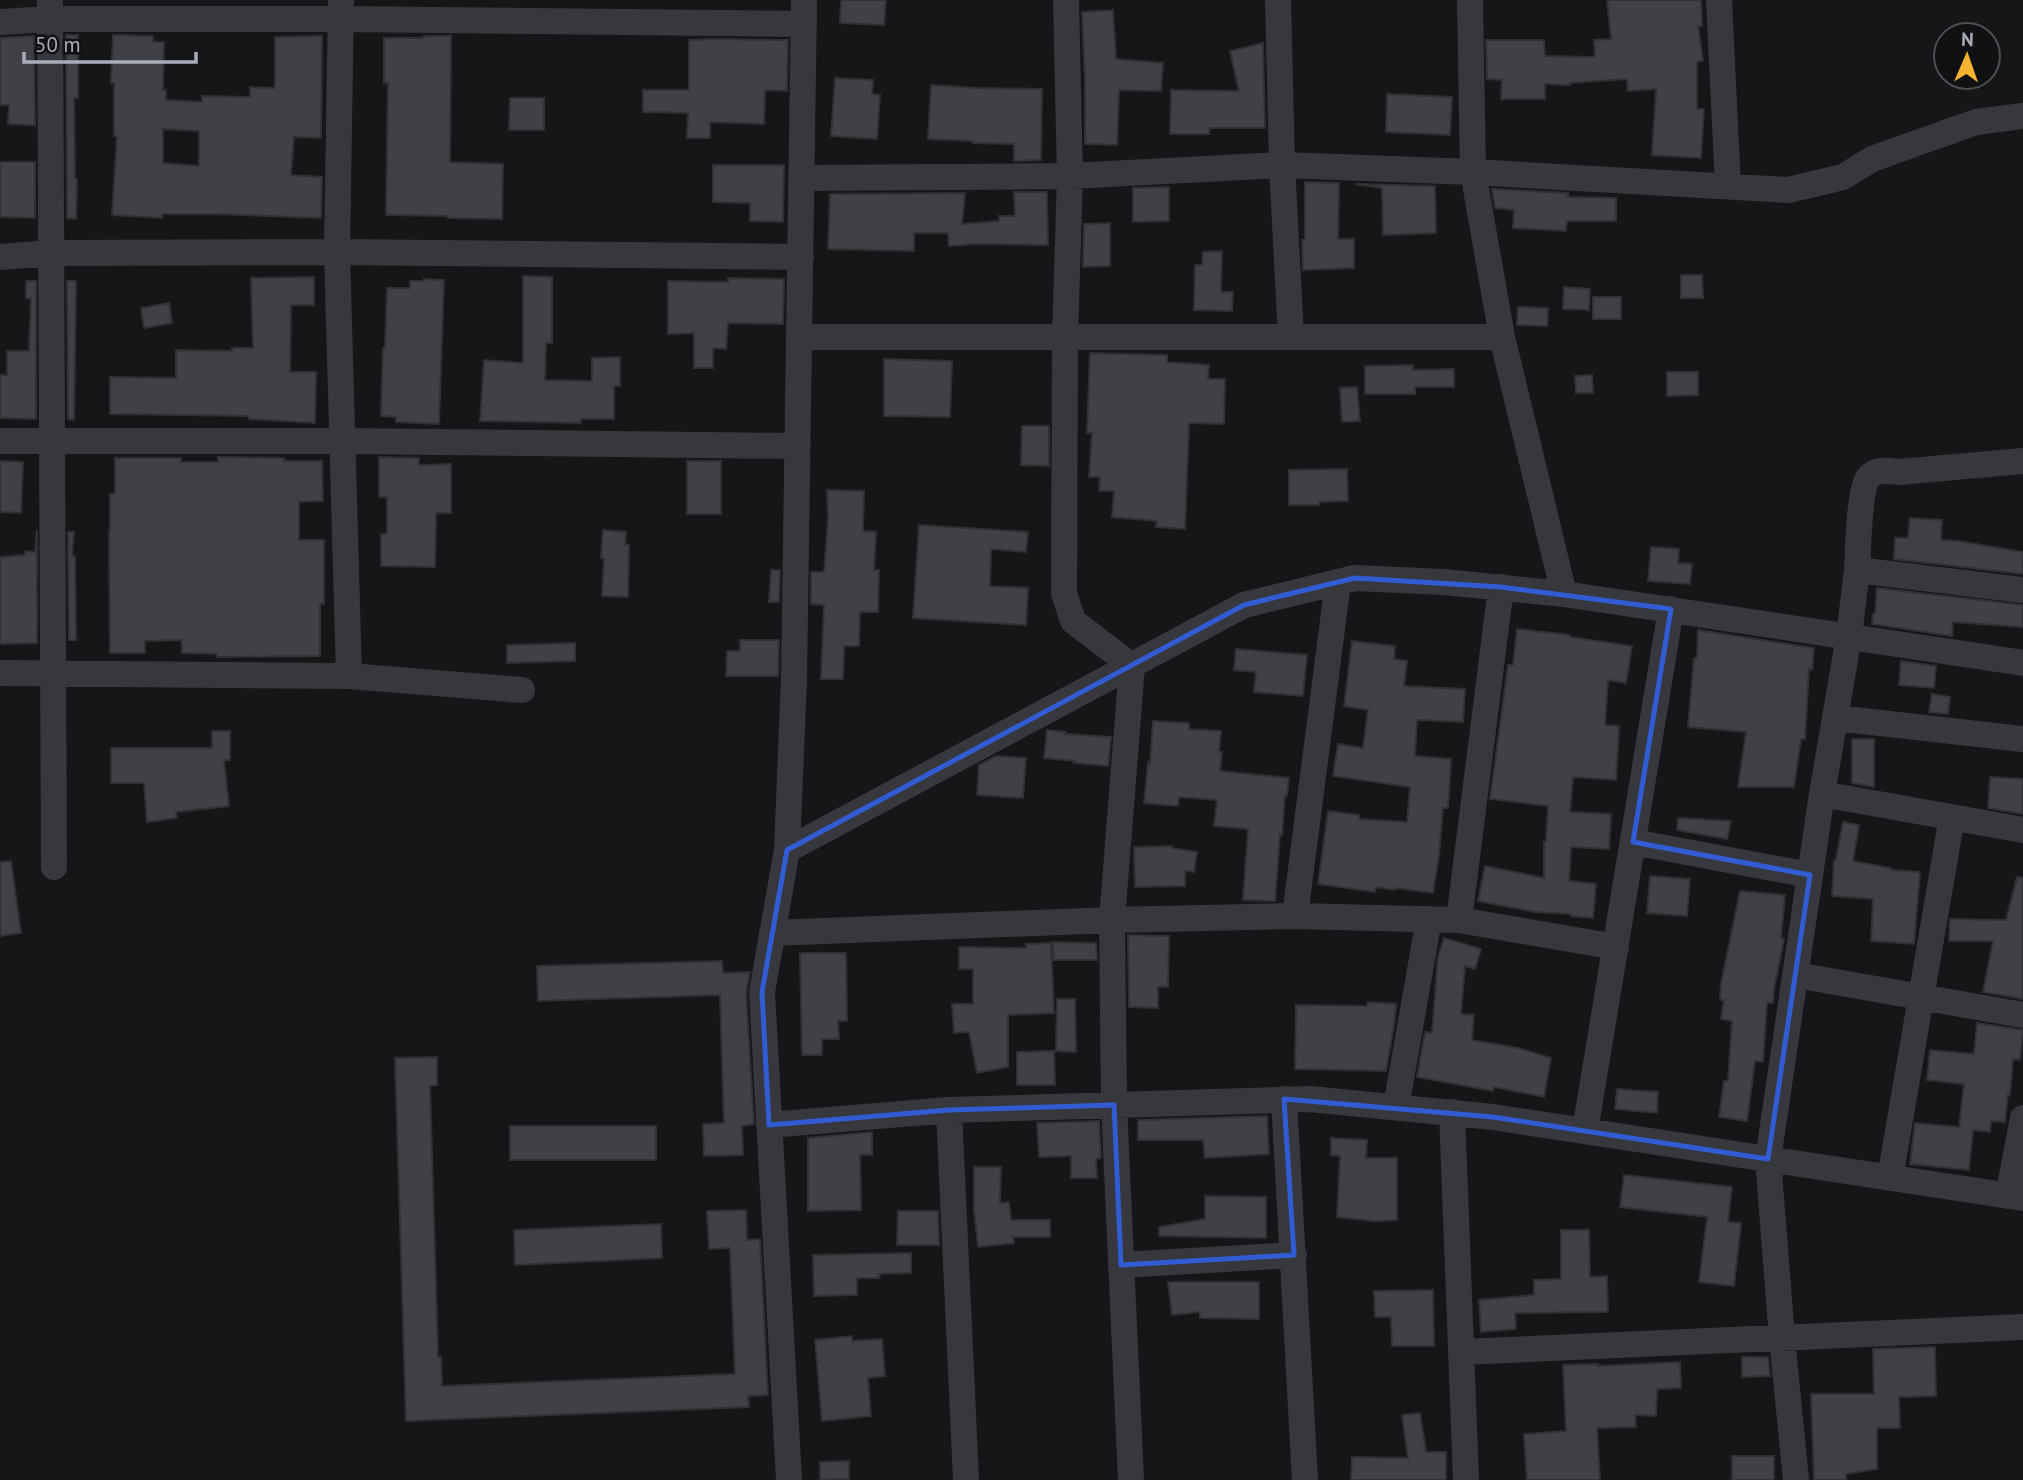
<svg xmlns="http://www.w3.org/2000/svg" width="2023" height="1480" viewBox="0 0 2023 1480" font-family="'PT Sans',sans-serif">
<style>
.building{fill:#404146;stroke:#303035;stroke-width:2;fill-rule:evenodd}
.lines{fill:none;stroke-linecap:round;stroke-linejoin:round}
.street{stroke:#37383e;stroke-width:26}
.marked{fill:none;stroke:#325cd3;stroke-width:5;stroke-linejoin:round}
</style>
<rect width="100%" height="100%" fill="#161618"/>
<!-- building -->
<path class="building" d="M841 0H886L884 25 840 23Z
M1607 0H1701L1702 26H1698L1703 61 1697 62V109H1704L1701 158 1652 155 1656 89 1628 91 1627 79 1570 83V85L1545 84V99H1501L1502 80 1487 79 1486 40H1544L1545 56 1595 57 1594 40 1611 39Z
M1113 10 1116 59 1163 63 1161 91 1119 90 1117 145 1085 144V80L1082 12Z
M66 35H78V98H74L75 179H77L76 219 67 218Z
M113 35 153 36V42H164L163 90H166V100L202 102V96L250 97V87L275 88V37L322 36 321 138 294 137 291 175 322 177 321 218 214 214H162V218L112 215 117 136H114V83H111ZM163 129 199 131V166L163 163Z
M34 36 35 125 8 124 9 105H0V38Z
M424 36H451L450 162 503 164 502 219 448 218V216L386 215 388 83H384V38H424Z
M715 39 788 40 787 91 765 90 764 124 710 122V138H687L688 113 643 112V90H689V40Z
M1263 43 1265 128H1210L1209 134H1170L1171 90 1239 91 1230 51Z
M835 78 873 80 872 94 880 95 877 139 831 136Z
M931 85 976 88 1042 89 1041 160 1014 161V144L973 143V141L928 139Z
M1387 94 1452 97 1450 135 1386 132Z
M510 98H544V130H509Z
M0 162H35V218L0 217Z
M713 165H784L783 222 750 221V203L713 202Z
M1305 182 1339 183 1338 239H1354V268L1303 270 1302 240H1305Z
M1355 184 1435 186 1436 233 1383 235 1382 188Z
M1169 187V221L1133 222V188Z
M1492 189 1568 193V197L1616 198V221H1567L1566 231 1513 228 1514 210 1495 208Z
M1014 192H1047L1048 245 975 244 949 246 948 233H914V251L828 249 830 194 965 193 962 224 999 221V216H1015Z
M1110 223V266L1083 267 1084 224Z
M1222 251 1221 292H1233L1232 311 1194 310 1195 265H1202L1203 252Z
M1681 275H1702L1703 298H1681Z
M523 276 552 277V343H546L545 380 592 381V358L620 357V386H614V419H581V423L480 421 484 360 523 363Z
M314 277V305H291L290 372H316L315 423 249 419V416L110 414V377L176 378V350L232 351V348H253L251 278Z
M728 278 784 279 783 324 728 323 726 349 713 348V368H694V333L668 334V281L728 282Z
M424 279 444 280 439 424 396 422V417L381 416 383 348H385L387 288H410V281H424Z
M26 281H36V419L0 418V375H7V351H29L31 298H26Z
M67 281H76L74 420 68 419Z
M1564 287 1590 289 1589 310 1563 309Z
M1593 297H1621V319H1593Z
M169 303 172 323 144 328 141 308Z
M1518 307 1548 308 1547 326 1517 325Z
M1090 353 1167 355V362L1209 365 1208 379H1225L1224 424 1189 423 1185 529 1156 527 1157 521 1112 517 1114 491H1099L1100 477H1089L1092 433H1087Z
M884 359 952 361 950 417 884 416Z
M1413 365V370L1454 369V387H1415V394H1365V366Z
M1667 372H1698V395L1667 396Z
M1592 375 1593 393H1576L1575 376Z
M1357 387 1360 421 1342 422 1340 388Z
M1022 426H1049V466L1021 465Z
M218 457 284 458V461H322L323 501 299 502V540H324V604H320V656L217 657V654L182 653V640L145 641V653H110L109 531H110V494H115V458H181V462H218Z
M379 457 419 458V465L451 464V513H436L435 567 381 566V534H387V497H379Z
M0 461 23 462 21 513 0 512Z
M687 461H721V514H687Z
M1347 469 1348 501 1319 502V505H1289V470Z
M827 490 864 491 863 531 876 532 874 570H879L878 612H860L859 646H844L843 679H821L824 605 811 604V572H824L828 519Z
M1910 518 1942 520 1941 540 1958 541 2023 552V574L1894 559 1895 538H1908Z
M919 525 1028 532 1026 552 991 549 990 586 1028 588 1026 625 913 618Z
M37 530V643L0 644V557L25 555V551L35 552Z
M603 530 626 532 625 545H629L628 597 602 596 604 559 601 558Z
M68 532H74L72 556H75L76 640H69Z
M1651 547 1679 549 1678 563 1692 564 1690 584 1648 581Z
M771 570H780L779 602H769Z
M1877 588 2023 605V627L1953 622 1952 636 1872 624 1873 614H1875Z
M1517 629 1570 635V637L1632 646 1626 683 1608 680 1605 725 1619 726 1616 780 1573 777 1570 812 1611 814 1609 849 1571 847 1569 881 1596 884 1593 918 1571 916V914L1535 912 1478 901 1485 866 1544 878V842H1546L1548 806 1490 799 1508 665H1513Z
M1698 630 1814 648 1812 670 1809 669 1805 739H1801L1794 787H1738L1746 732 1688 727 1694 658H1697Z
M740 640H779L778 676H726L727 651H740Z
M1352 641 1395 646 1394 659 1407 661 1404 686 1465 689 1463 722 1417 720 1415 756 1451 759 1448 808H1443L1439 856 1433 893 1396 888 1395 890 1376 887 1375 892 1318 884 1328 811 1359 815V819L1407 822 1410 787 1333 776 1338 744 1363 748 1368 710 1344 706Z
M575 643V661L507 663V645Z
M1236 649 1307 655 1303 696 1254 692 1256 672 1234 670Z
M1901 661 1936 666 1934 688 1899 685Z
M1932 694 1950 697 1948 714 1929 712Z
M1153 721 1189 723V729L1221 731 1219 752H1222L1220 771 1289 778 1287 796 1285 795 1282 835 1280 834 1275 901 1243 900 1248 829 1214 826 1217 800 1179 797 1178 806 1144 803 1148 762 1150 763Z
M1047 730 1066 732 1065 734 1111 737 1108 766 1074 763 1075 761 1044 758Z
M212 731H230V760H224L229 806 176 812 177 818 147 822 144 783H111V748H212Z
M1852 739H1874V787L1852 783Z
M996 756 1026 758 1023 798 977 795 979 765Z
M1990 777 2023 779V814L1988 808Z
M1678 818 1731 821 1727 839 1677 830Z
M1843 822 1859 825 1853 861 1891 868V870L1920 872 1914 944 1871 941 1873 899 1832 896 1834 860H1836Z
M1172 846V848L1197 852 1194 872 1185 871V886L1135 887 1134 847Z
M11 861 21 933 0 936V862Z
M1650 876 1690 879 1687 916 1647 913Z
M2017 877 2023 878V999L1983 992 1993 941H1949L1950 919 2006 920Z
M1740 891 1785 895 1781 938 1784 939 1774 989 1773 1003H1767L1763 1062 1755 1061 1747 1121 1719 1117 1724 1081H1728L1732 1021 1721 1019 1724 1000H1720L1721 984Z
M1128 935 1169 936 1168 987H1158V1008L1129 1007Z
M1444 938 1481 949 1475 969 1465 966 1461 1014 1474 1015 1472 1040 1518 1048 1551 1058 1544 1097 1494 1087 1493 1091 1417 1077 1425 1032 1432 1033 1438 957Z
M1053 942 1096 943 1097 960H1053Z
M1051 943 1054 1013 1008 1015V1067L977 1073 969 1032 954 1033 952 1004H973V969H959V947L1026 948V944Z
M800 953H846L847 1021H838L839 1039H822V1055H802Z
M722 961 723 973 750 972 746 993 754 1124 742 1126 743 1155 704 1156 703 1124 724 1123 720 995 538 1001 537 966Z
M1057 999H1075L1076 1052 1056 1051Z
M1368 1002 1396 1004 1394 1026 1386 1071 1295 1069 1296 1005 1367 1006Z
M1977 1023 2023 1030 2020 1060 2013 1059 2010 1095 2008 1094 2005 1122 1991 1121 1990 1132 1973 1130 1969 1170 1910 1164 1915 1123 1959 1127 1964 1084 1927 1080 1930 1050 1974 1054Z
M1054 1051 1055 1085H1017V1052Z
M437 1057V1085L430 1086 438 1357H441L442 1386 735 1374 730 1248 709 1249 707 1211 746 1210 747 1240 760 1239 768 1395 748 1396 749 1407 406 1421 395 1058Z
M1617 1089 1658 1092 1657 1113 1615 1109Z
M1267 1116 1269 1154 1205 1158 1203 1140H1138V1120Z
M1099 1121 1101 1158 1096 1159 1097 1178H1071V1156L1039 1157 1037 1123Z
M510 1126H656V1160H510Z
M872 1132V1155H860L861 1210 808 1211V1138Z
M1331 1138 1367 1140 1366 1158H1397V1220L1374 1221 1337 1217 1340 1156 1331 1155Z
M974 1167H1001L1000 1203 1009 1202 1011 1220H1050V1237H1013L1014 1243 978 1247 974 1210Z
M1624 1175 1732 1187 1728 1222 1741 1223 1734 1286 1699 1282 1707 1217 1620 1207Z
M1205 1196 1266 1197V1238L1159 1236V1227L1205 1219Z
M898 1211H938L939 1245H897Z
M661 1224 662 1258 515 1265 514 1230Z
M1561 1230H1589L1590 1277 1607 1276 1608 1312 1515 1313 1516 1329 1481 1332 1479 1300 1534 1295V1280L1561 1279Z
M911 1253V1273L879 1274 880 1278H857V1295L814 1296 813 1255Z
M1168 1282H1259V1319L1200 1318V1312L1172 1315Z
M1433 1290 1434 1346H1392L1391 1317H1375L1374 1291Z
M852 1336V1341L882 1339 885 1376 868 1378 871 1416 822 1421 815 1340Z
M1935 1347 1936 1396 1899 1397 1900 1428H1877V1469L1846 1474V1480H1814L1811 1394H1874L1873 1349Z
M1742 1357H1768L1770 1376 1742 1377Z
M1680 1362 1681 1388 1657 1389 1656 1416 1635 1415 1636 1427 1597 1428 1600 1480H1527L1524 1434 1566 1431 1563 1365 1598 1364V1366Z
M1420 1413 1426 1452H1446V1480H1351L1352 1457 1408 1458 1402 1415Z
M1732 1456H1774V1480H1732Z
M849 1461V1479L820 1480V1462Z"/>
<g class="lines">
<!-- street -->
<path class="street" d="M50 0 54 867
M341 0 337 252 349 676
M1066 0 1070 176 1065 337 1064 593 1073 621 1132 666 1112 920 1114 1105 1131 1480
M1278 0 1282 165 1291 337
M1719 0 1728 186
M0 22 50 19H341L804 24
M802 178 1070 176 1282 165 1473 172 1470 0
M0 257 50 253 337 252 801 257
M799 337H1502
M0 441H342L797 446
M1857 570C1858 552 1859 490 1868 478 1875 468 1889 471 1899 472L2023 461
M1564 594 1502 337 1473 172 1788 190 1843 177 1872 159 1976 122 2023 116
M0 673 349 676 522 690
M1836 718 2023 739
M1822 794 2023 830
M1633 842 1810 875
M787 850 1244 605 1355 578 1444 582 1564 594 2023 663
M1295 916 1338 582
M1459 920 1501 587
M772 933 1112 920 1295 916 1459 920 1616 947
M1796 975 2023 1015
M1284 1099 1305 1480
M1396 1107 1429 919
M949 1110 966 1480
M1452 1112 1466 1480
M769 1125 949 1110 1310 1099 1493 1117 2023 1198
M1585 1131 1671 609
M1890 1178 1952 817
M2008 1196 2023 1118
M1121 1265 1294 1255
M1462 1352 2023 1327
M789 1480 762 992 787 850 794 678 804 0
M1796 1480 1782 1338 1768 1159 1822 794 1849 636 1857 570 2023 590"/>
</g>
<!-- marked area -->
<path class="marked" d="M1355 578 1501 587 1671 609 1633 842 1810 875 1768 1159 1493 1117 1284 1099 1294 1255 1121 1265 1114 1105 949 1110 769 1125 762 992 787 850 1244 605Z"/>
<!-- north arrow -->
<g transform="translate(1967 56) rotate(2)"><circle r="33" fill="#111113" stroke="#4d4f55" stroke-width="2"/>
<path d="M0-5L12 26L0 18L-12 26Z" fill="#f7b330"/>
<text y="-10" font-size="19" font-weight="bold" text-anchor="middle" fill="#a8adb9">N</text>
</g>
<!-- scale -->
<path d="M24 52v10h172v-10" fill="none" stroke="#a8adb9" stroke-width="3.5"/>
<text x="35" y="52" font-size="21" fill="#a8adb9" stroke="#111113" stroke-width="5" paint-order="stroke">50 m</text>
</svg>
